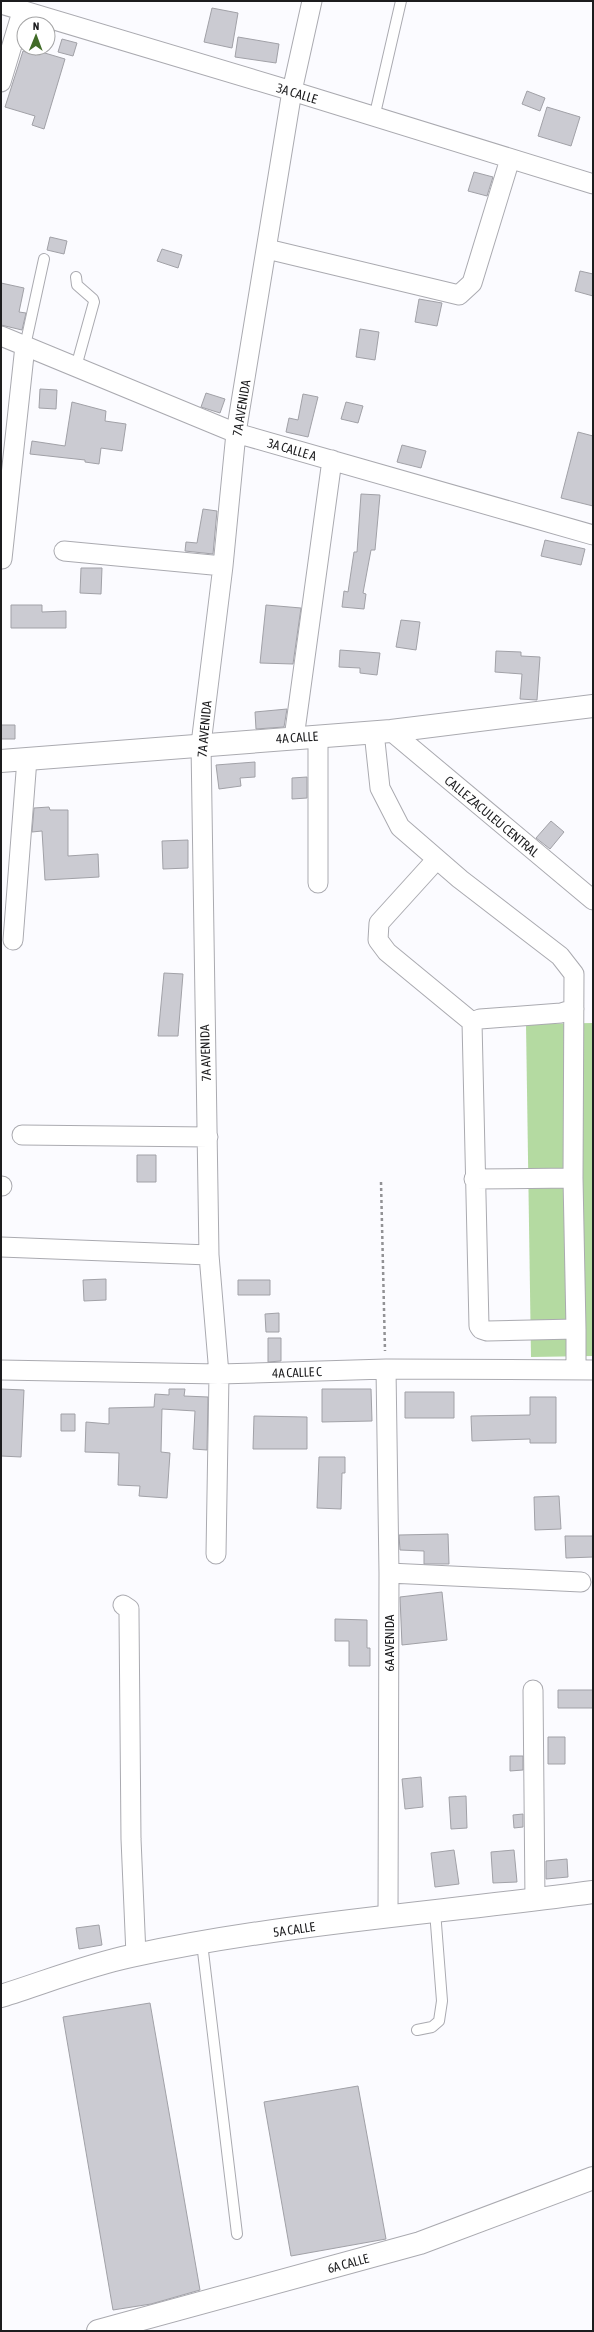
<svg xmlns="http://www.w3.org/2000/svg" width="594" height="2332" viewBox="0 0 594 2332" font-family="'Asap Condensed',sans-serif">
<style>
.green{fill:#b4daa1}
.building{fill:#cbcbd2;stroke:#a1a1a7}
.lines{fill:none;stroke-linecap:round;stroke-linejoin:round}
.service-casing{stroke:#aaaab0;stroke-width:12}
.minor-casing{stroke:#aaaab0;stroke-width:21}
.tertiary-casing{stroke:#aaaab0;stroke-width:24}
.secondary-casing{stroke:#aaaab0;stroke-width:24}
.path{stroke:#919195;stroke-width:2.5;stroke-dasharray:3 3;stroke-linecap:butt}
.service{stroke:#fff;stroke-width:10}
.minor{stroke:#fff;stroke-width:19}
.tertiary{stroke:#fff;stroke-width:22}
.secondary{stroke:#fff;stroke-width:22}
.labels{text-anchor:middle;stroke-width:4;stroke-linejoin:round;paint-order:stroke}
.street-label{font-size:13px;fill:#1c1c1e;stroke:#fff}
</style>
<rect width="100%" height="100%" fill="#fbfbff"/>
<!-- green -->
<path class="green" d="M593 1023V1356L531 1357 526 1024Z"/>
<!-- building -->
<path class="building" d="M212 8 238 13 232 48 204 42Z
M238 37 279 44 276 63 235 57Z
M62 39 77 43 73 56 58 52Z
M23 51 36 55 38 51 65 59 44 129 32 125 35 116 5 107Z
M527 91 545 98 540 111 522 104Z
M547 107 580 117 571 146 538 136Z
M474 172 493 177 487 196 468 191Z
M50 237 67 241 64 254 47 250Z
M162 249 182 255 178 268 157 261Z
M580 271 593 274V296L575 291Z
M1 283 24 288 19 312 26 313 22 330 1 325Z
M419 299 442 303 437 326 415 322Z
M360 329 379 332 375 360 356 357Z
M40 389 57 390 56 409 39 408Z
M206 393 225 399 220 413 201 407Z
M303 394 318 397 308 437 286 432 289 418 298 420Z
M72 402 106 411 105 421 126 424 122 451 101 448 99 464 85 462V460L30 454 32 441 65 446Z
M346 402 363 406 358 423 341 419Z
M578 432 593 436V506L561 498Z
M402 445 426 451 421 468 397 462Z
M361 494 380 495 375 550H371L363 593 366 594 364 609 342 607 344 591 348 592 354 552H357Z
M203 509 217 511 213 554 185 551 186 542 197 543Z
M545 540 585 549 581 565 541 556Z
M81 568H102L101 594 80 593Z
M11 605H42V612L66 611V628H11Z
M266 605 301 608 293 664 260 663Z
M401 620 420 622 416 650 396 647Z
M340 650 380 653 377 675 360 673V668L339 667Z
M496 651 521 652V656L540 657 537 700 520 699 522 674 495 672Z
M287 709 284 727 256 729 255 712Z
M1 725H15V739H1Z
M255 762V777L240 778 241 786 219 789 216 765Z
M307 777V798L292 799V778Z
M49 807 50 810H68V856L98 854 99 877 45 880 42 831 32 832 34 808Z
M551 821 564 832 550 849 536 838Z
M188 840V868L163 869 162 841Z
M164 973 183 974 178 1036H158Z
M137 1155H156V1182H137Z
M106 1279V1300L84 1301 83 1280Z
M238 1280H270V1295H238Z
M279 1313V1332H266L265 1314Z
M268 1338H281V1361L268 1362Z
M1 1389 24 1390 21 1457 1 1456Z
M169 1389H185L184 1396 208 1397 207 1450 193 1449 195 1411 162 1409 161 1452 170 1453 167 1498 139 1496 140 1486 118 1485 119 1453 85 1452 86 1422 109 1424V1408L154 1407 155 1394 169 1395Z
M322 1389H371L372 1421 322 1422Z
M405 1392H454V1418H405Z
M530 1397H556V1443H530V1439L472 1441 471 1416 530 1415Z
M61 1414H75V1431H61Z
M254 1416 307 1417V1449H253Z
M319 1457H345V1473H342L341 1509 317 1508Z
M559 1496 561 1529 535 1530 534 1497Z
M448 1534 449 1564H424V1551L400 1550 399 1535Z
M565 1536H593V1557L566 1558Z
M442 1592 447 1640 402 1645 400 1597Z
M335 1619 367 1620V1648H370V1666H349V1641H335Z
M558 1690H593V1708H558Z
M548 1737H565V1764H548Z
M510 1756H523V1770L510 1771Z
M421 1777 423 1807 405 1809 402 1779Z
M466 1796 467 1828 451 1829 449 1797Z
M523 1814V1827L514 1828 513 1815Z
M454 1850 459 1884 435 1887 431 1853Z
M514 1850 517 1882 493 1883 491 1852Z
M567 1859 568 1877 546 1879V1861Z
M99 1925 102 1945 79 1949 76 1928Z
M150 2003 200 2290 151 2304 113 2310 63 2017Z
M358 2086 386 2239 291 2256 264 2102Z"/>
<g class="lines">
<defs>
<path id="service" d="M374 118 401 1
M76 277 77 285 93 299 94 302 76 367
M25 346 44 259
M202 1943 237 2234
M417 2030 432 2027 439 2021 442 2001 435 1911"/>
<path id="minor" d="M1 4 292 91 593 184
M1 82 22 12
M267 249 459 295 472 283 510 159
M1 336 236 433 593 535
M64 551 223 566
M2 559 25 346
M391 731 593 900
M374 732 380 788 400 827 460 879 560 956 574 974 573 1178 576 1329 487 1331 481 1329 479 1326 472 1022 387 952 378 940 379 923 437 859
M318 736V883
M294 738 332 460
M13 940 27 759
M472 1022 480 1019 561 1013 574 1009
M22 1135 208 1137
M474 1179 573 1178
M1 1186H2
M1 1247 209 1255
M576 1329V1370
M386 1369 389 1573 388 1916
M1 1370 219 1374 386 1369 593 1370
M216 1554 219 1374 209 1255 201 744 223 566 236 433 292 91 312 1
M389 1573 581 1582
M123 1605 129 1609V1614L131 1839 136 1955
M533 1690 535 1900"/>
<path id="tertiary" d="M1 761 391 731 593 706
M98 2331 420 2243 593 2178"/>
<path id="secondary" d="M1 1996C43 1983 88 1965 131 1956 283 1923 439 1913 593 1892"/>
</defs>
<!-- service casing -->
<use href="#service" class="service-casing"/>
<!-- minor casing -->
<use href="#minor" class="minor-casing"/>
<!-- tertiary casing -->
<use href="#tertiary" class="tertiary-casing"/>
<!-- secondary casing -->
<use href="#secondary" class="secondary-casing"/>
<!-- path -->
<path class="path" d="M381 1182 385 1351"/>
<!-- service -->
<use href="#service" class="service"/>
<!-- minor -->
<use href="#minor" class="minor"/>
<!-- tertiary -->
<use href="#tertiary" class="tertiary"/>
<!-- secondary -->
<use href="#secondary" class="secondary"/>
</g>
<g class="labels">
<!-- street labels -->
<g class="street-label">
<text transform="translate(297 93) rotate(17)" y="5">3A CALLE</text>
<text transform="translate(241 408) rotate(-81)" y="5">7A AVENIDA</text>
<text transform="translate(292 449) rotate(16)" y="5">3A CALLE A</text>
<text transform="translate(204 729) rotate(-85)" y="5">7A AVENIDA</text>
<text transform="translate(297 737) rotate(-4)" y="5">4A CALLE</text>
<text transform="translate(492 816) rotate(40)" y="5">CALLE ZACULEU CENTRAL</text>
<text transform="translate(205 1053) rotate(-92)" y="5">7A AVENIDA</text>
<text transform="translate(297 1372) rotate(-2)" y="5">4A CALLE C</text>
<text transform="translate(389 1643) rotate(-90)" y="5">6A AVENIDA</text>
<text transform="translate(294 1929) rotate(-8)" y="5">5A CALLE</text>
<text transform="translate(348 2263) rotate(-15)" y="5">6A CALLE</text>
</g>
</g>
<!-- border -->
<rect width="594" height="2332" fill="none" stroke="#1c1c1e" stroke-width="4"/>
<!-- north arrow -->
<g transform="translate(36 36) rotate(1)"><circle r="19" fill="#ffffff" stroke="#a4a4a5"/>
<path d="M0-3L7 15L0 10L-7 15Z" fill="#416b27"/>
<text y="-6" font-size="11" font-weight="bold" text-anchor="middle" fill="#1c1c1e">N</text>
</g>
</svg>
